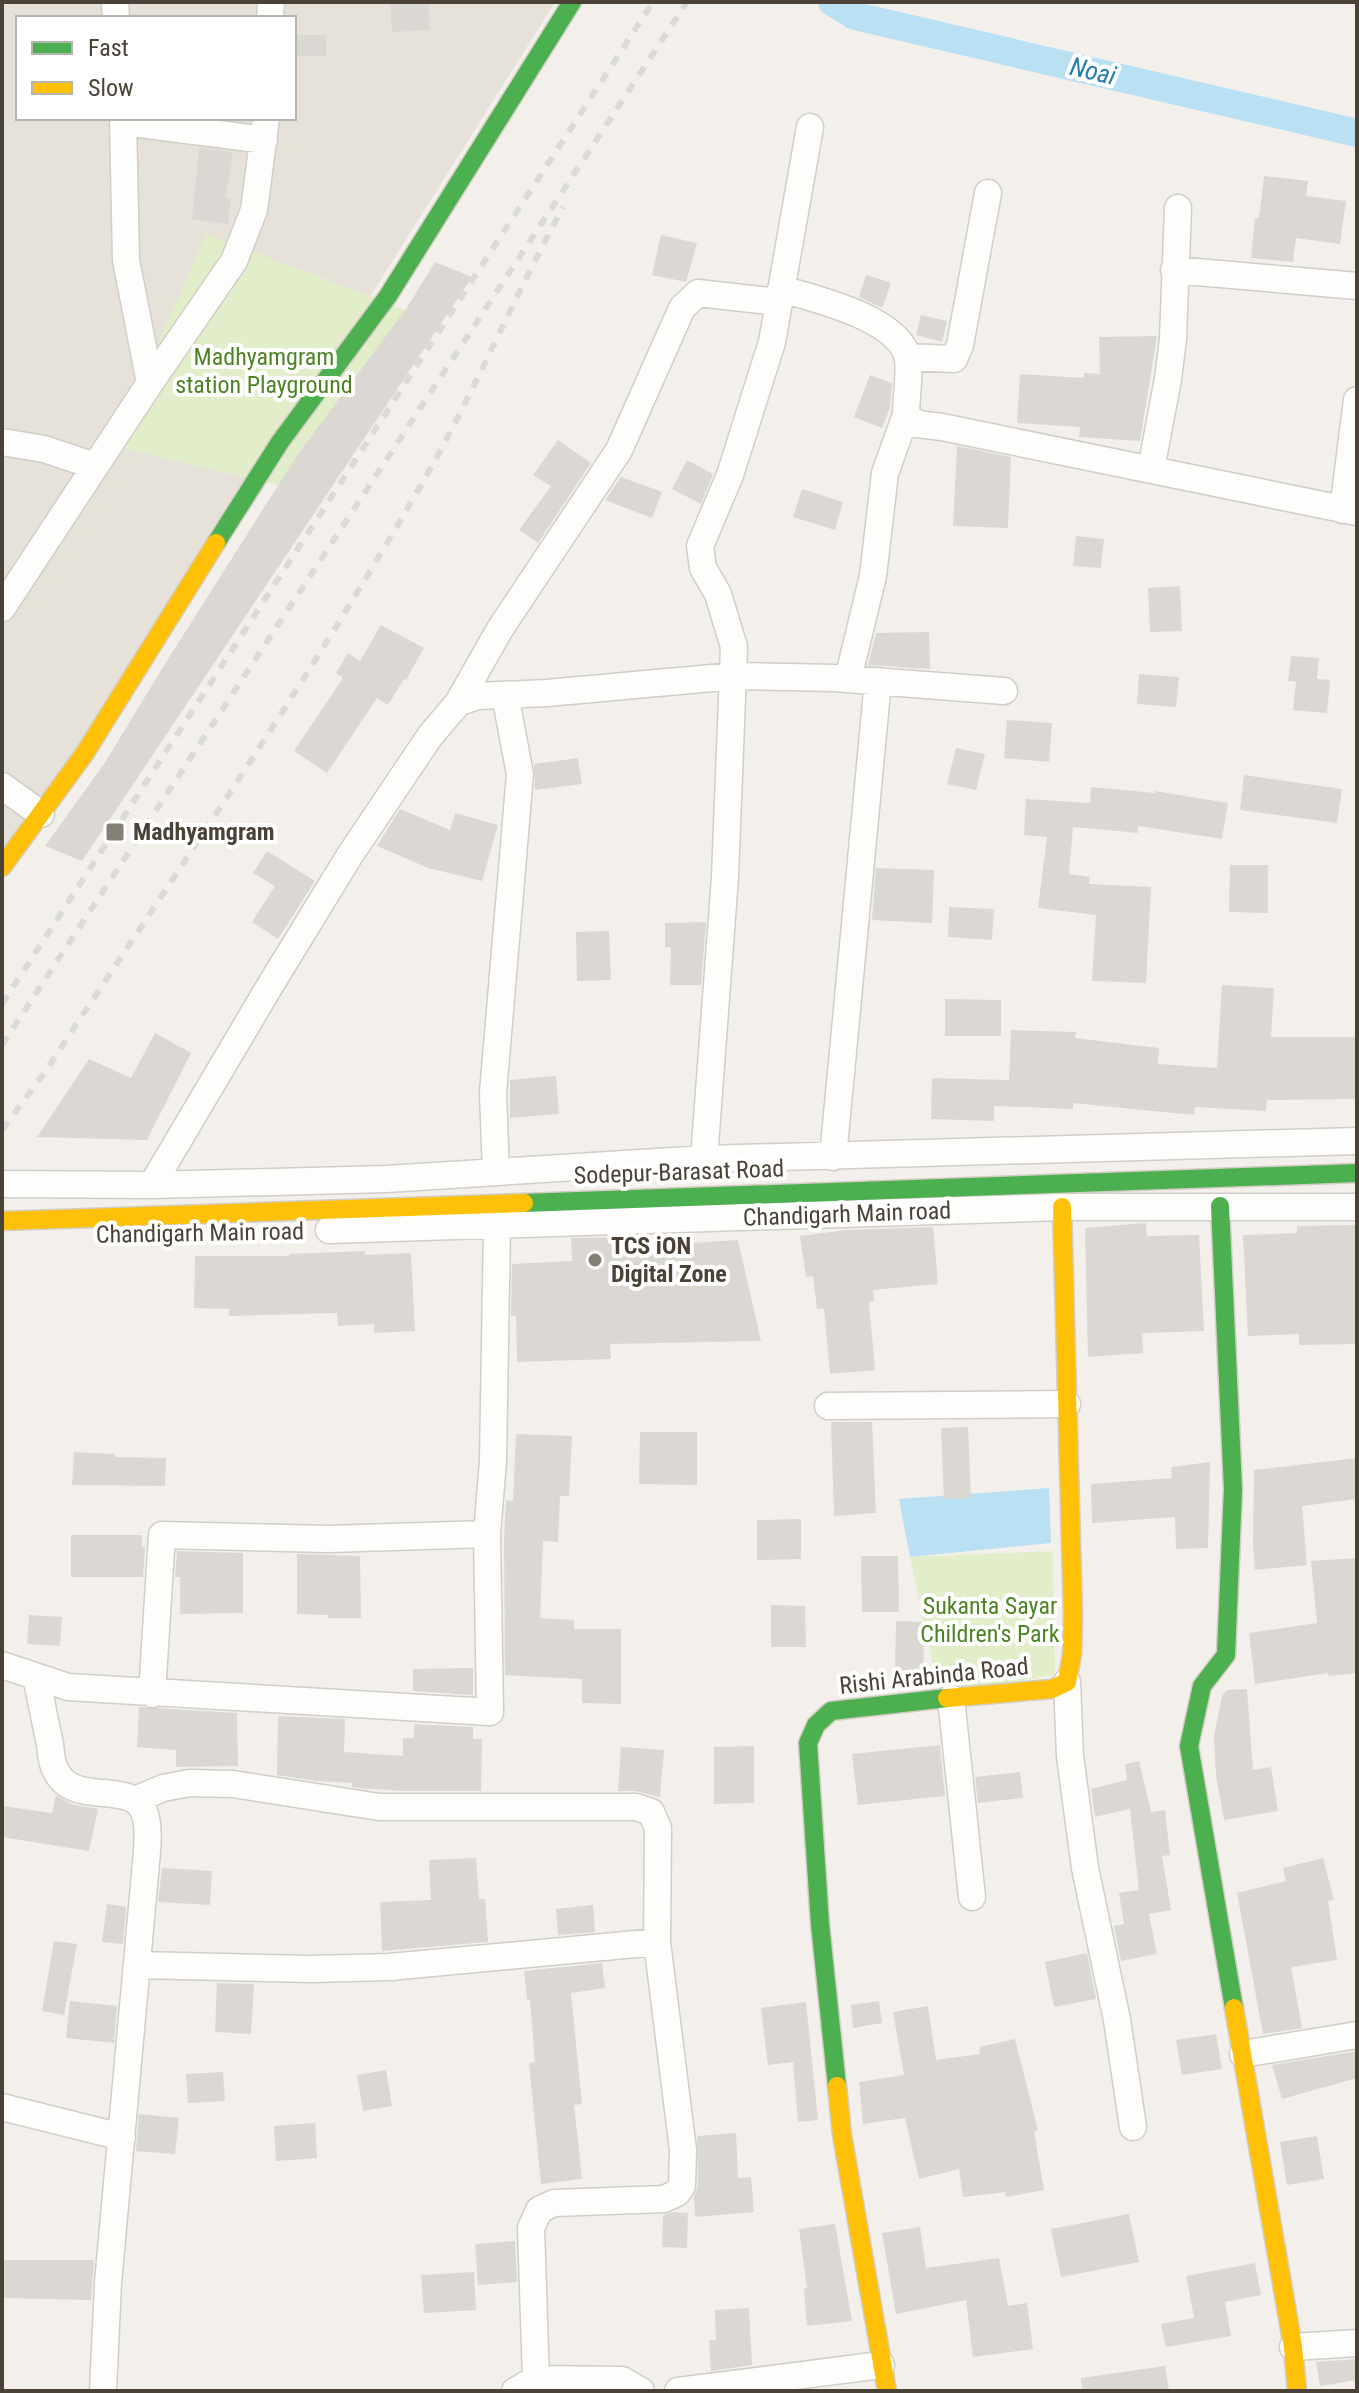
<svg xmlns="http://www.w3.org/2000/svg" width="1359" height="2393" viewBox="0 0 1359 2393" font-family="'Roboto Condensed',sans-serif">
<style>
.residential{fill:#e7e2d9;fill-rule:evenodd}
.green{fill:#e2eeca}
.water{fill:#bae0f4}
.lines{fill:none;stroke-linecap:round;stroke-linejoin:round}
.canal{stroke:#bae0f4;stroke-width:28}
.building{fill:#dbd8d3}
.street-casing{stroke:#d1cec9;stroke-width:29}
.fast-casing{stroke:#d3cdc3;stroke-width:21}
.slow-casing{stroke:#d3cdc3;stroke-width:21}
.street{stroke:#fdfdfc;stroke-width:26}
.fast{stroke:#4caf50;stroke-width:18}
.slow{stroke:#ffc107;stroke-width:18}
.rail{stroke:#dadad9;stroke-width:6;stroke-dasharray:10 10;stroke-linecap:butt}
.poi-dot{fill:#867f76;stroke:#fff;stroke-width:3}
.labels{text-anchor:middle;stroke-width:8;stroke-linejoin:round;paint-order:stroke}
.park-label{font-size:24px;fill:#4d8324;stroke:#fff}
.poi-label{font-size:24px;font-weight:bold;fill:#4b4237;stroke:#fff;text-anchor:start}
.street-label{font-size:24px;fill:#4b4237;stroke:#fff}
.water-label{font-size:26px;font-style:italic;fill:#237daf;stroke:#fff}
</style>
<rect width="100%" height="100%" fill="#f3f0ec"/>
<!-- residential -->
<path class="residential" d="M2 2H555L2 883ZM18 18H294V118H18Z"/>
<!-- green -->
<path class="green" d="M206 234 430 319 310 493 114 446Z
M1053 1551 1055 1675 939 1694 910 1557Z"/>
<!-- water -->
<path class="water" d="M1049 1488 1051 1543 910 1557 899 1499Z"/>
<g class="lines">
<!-- canal -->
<path class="canal" d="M832 2 855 16 1357 133"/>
</g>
<!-- building -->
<path class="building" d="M390 2H429L430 30 392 32Z
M294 35H326V56H294Z
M199 148 233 152 226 198 231 199 228 224 192 219Z
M1264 176 1308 181 1306 196 1346 201 1340 244 1296 238 1293 262 1251 258 1255 218H1259Z
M661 235 697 243 686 282 652 275Z
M435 262 472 277 82 861 45 846 104 764 163 667 298 454 406 309Z
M866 275 891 283 882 308 859 297Z
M921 315 947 321 942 342 916 335Z
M1157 336 1140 441 1079 437 1080 427 1017 423 1020 374 1084 378V373L1100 374 1099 337Z
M870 375 892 383 890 408 882 428 854 417Z
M558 440 591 463 538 543 519 530 551 486 533 475Z
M957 446 1011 457 1008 528 953 526Z
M687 460 713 474 701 504 672 489Z
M621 477 662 492 652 518 605 500Z
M802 489 843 502 835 530 793 517Z
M1076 536 1104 539 1101 568 1073 566Z
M1180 586 1182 631 1150 632 1148 588Z
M381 625 424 648 406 680 404 679 388 705 377 698 327 773 294 751 343 678 336 673 348 653 360 661Z
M929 632 930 669 868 665 876 633Z
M1291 656 1319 658 1317 679 1330 680 1327 713 1293 710 1296 682 1288 681Z
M1139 674 1179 677 1176 707 1137 704Z
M1007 720 1052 723 1049 762 1004 758Z
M956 748 985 754 976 790 947 784Z
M578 758 582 784 535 790 534 764Z
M1244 775 1342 789 1337 823 1240 810Z
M1091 787 1155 793V791L1228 803 1222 839 1138 826V833L1073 827 1069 874 1090 877 1089 884 1151 887 1146 983 1092 981 1096 915 1038 908 1047 837 1024 835 1026 799 1090 803Z
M400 809 450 830 455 813 498 825 482 881 428 868 377 846Z
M267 851 315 881 278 939 252 922 275 886 253 873Z
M1230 865H1268V913L1229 912Z
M876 868 934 870 932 923 872 920Z
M949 907 994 909 992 940 948 937Z
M706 922 701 985H670L671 947H665V923Z
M609 931 611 980 577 981 576 932Z
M1222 985 1274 988 1271 1037H1357V1099L1267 1100 1266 1111 1195 1107 1194 1115 1073 1103V1109L994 1106V1121L931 1119 932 1078 1009 1080 1011 1030 1076 1032 1075 1038 1159 1048 1158 1064 1217 1068Z
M945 999 1001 1000V1036H945Z
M155 1033 191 1053 147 1140 37 1137 89 1059 131 1078Z
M556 1076 559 1114 510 1118V1080Z
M1146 1223 1147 1236 1199 1235 1204 1331 1142 1333 1143 1353 1088 1357 1085 1228Z
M1357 1225V1344L1299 1345V1334L1248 1336 1243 1235 1297 1233V1226Z
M933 1227 938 1284 873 1290 874 1301 869 1302 875 1370 830 1374 824 1308 817 1309 813 1276 806 1277 800 1236 846 1230Z
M627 1237V1247L738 1240 761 1341 610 1344 611 1359 517 1362 516 1316H511L512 1264 572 1261 571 1238Z
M365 1251V1255L411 1253 415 1331 374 1333V1324L338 1326 337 1313 229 1316V1309L194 1308 195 1256H289V1254Z
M831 1422H872L876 1513 834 1516Z
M968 1427 971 1498 944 1499 941 1428Z
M640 1432H697V1485L639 1484Z
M516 1434 572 1436 569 1496H560L558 1542 543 1541 540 1618 574 1620V1629H621V1704L582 1703V1679L505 1675 504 1540 506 1500 513 1501Z
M74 1452 115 1454V1457L166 1458 165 1486 72 1485Z
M1357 1458V1499L1302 1506 1307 1565 1255 1570 1253 1546 1254 1470Z
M1210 1462 1208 1548 1176 1549 1175 1517 1092 1523 1091 1484 1172 1478 1171 1467Z
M801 1519V1559L757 1560V1520Z
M71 1535H142V1547H145L143 1577H71Z
M177 1551 243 1553V1613L180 1614V1577H175Z
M297 1554 360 1556 361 1618H328V1615L297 1614Z
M861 1556H898L899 1612H862Z
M1357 1558V1673L1328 1676V1673L1255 1684 1249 1633 1317 1623 1311 1561Z
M771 1605 805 1606 806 1647H771Z
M29 1615 62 1617 60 1646 27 1644Z
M896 1621 925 1622 923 1671H895Z
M473 1668V1695L413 1691V1669Z
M1247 1689 1253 1770 1271 1767 1278 1811 1224 1820 1216 1775 1214 1736 1222 1696 1227 1690Z
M139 1707 237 1713 238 1766 176 1767V1750L137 1747Z
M278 1716 345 1719 344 1752 403 1756V1738H414V1724L473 1727V1739H482L481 1791H403L358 1788 352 1787V1783L316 1781 277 1775Z
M940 1745 945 1796 858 1805 852 1754Z
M754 1746V1803L714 1804V1747Z
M621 1747 664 1750 660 1797 636 1791H618Z
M1139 1761 1151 1812 1165 1810 1170 1855 1162 1856 1171 1910 1149 1914 1157 1954 1121 1961 1114 1926 1124 1924 1119 1893 1139 1890 1130 1809 1095 1817 1091 1789 1127 1780 1125 1764Z
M1020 1772 1023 1798 978 1803 975 1777Z
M56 1795 71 1804 98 1809 89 1851 2 1837V1806L52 1813Z
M476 1858 479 1899H485L488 1942 382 1951 380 1902 431 1900 429 1860Z
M1323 1858 1334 1900 1328 1901 1337 1960 1291 1967 1302 2028 1263 2034 1237 1893 1286 1881 1283 1868Z
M162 1868 212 1871 210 1905 158 1902Z
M107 1904 126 1907 123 1944 102 1942Z
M593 1905 595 1932 558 1935 556 1909Z
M54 1941 77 1944 64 2015 42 2011Z
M1087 1953 1096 1999 1054 2007 1045 1962Z
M602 1963 605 1988 571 1993 582 2104 574 2105 582 2179 541 2184 529 2063 535 2062 530 2000H527L524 1971Z
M217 1983 254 1984 251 2034 215 2032Z
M70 2001 117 2006 114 2043 66 2038Z
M879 2001 882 2023 853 2028 851 2005Z
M806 2002 818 2120 798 2122 793 2062 768 2065 761 2008Z
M928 2006 936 2060 980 2054 979 2047 1015 2039 1038 2130 1034 2131 1044 2190 1006 2197 1005 2192 963 2197 959 2169 919 2179 905 2118 863 2124 859 2082 904 2075 893 2012Z
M1216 2034 1222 2069 1182 2075 1176 2040Z
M1357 2051V2078L1282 2099 1272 2065Z
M386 2070 392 2106 363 2111 357 2075Z
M223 2072 225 2101 188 2103 186 2074Z
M139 2114 179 2118 175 2154 136 2151Z
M315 2123 317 2158 276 2161 274 2126Z
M736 2133 738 2178 751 2177 754 2212 695 2217 694 2197 698 2186 697 2136Z
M1317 2136 1324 2179 1287 2185 1280 2142Z
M674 2212 688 2213 687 2248 662 2247 663 2215Z
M1129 2214 1139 2262 1061 2277 1051 2229Z
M835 2224 852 2321 807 2326 804 2289 807 2288 799 2229Z
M920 2227 926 2268 999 2258 1008 2306 1027 2303 1033 2349 973 2357 966 2300 896 2314 882 2233Z
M515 2241 517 2282 478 2285 475 2244Z
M2 2260H94L91 2300 2 2298Z
M1255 2263 1261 2295 1225 2302 1231 2336 1166 2347 1161 2324 1194 2318 1186 2276Z
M474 2272 476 2310 424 2313 421 2275Z
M749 2308 752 2365 711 2371 709 2340H716L715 2310Z
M1357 2359V2380L1320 2386 1316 2362Z
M1165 2366 1169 2391H1082L1081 2378Z"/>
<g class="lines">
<defs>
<path id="street" d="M115 2 116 18
M270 18 271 2
M123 118 126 260 150 383
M124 122 264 140
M1174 270 1357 286
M781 289C814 298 901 319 908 359 910 375 906 398 906 415L917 424 942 427 1357 512
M908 357 954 359 960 345 988 193
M2 442 44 449 95 466
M1151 469 1168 379 1173 339 1178 208
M1343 510 1357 400
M2 608 150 383 234 261 254 210 266 118
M848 679 873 576 885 473 906 415
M458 703 500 629 619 450 682 308 698 293 779 302
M2 786 41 814
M833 1157 878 681
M704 1159 725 877 734 647 718 594 703 568 700 546 730 475 772 342 810 127
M496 1172 493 1093 520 774 505 695
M2 1184 152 1185 386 1179 704 1159 1357 1141
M152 1185 271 984 350 855 430 736 458 703 477 696 547 693 734 676 834 678 1004 691
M329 1230 1062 1207H1357
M828 1406 1067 1404
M2 1665 68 1687 490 1712 487 1534
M36 1677C41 1699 45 1722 50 1744 51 1752 51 1762 55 1769 73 1811 137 1775 146 1818 150 1836 146 1857 145 1874L108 2283 103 2391
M1067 1682 1070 1756 1085 1868 1117 2020 1133 2127
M152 1694 162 1535 328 1539 487 1534 493 1461 497 1226
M951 1698 972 1897
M135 1800 163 1788 190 1783 233 1784 379 1807H636L651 1812 658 1828 657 1942 683 2150 682 2186 677 2193 664 2199 554 2203 539 2210 531 2228 536 2379
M137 1965 311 1969 390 1967 657 1942
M1243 2054 1357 2035
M2 2107 122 2137
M1293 2347 1357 2343
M515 2391 536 2379 622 2380 641 2391
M678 2391 881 2365"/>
<path id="fast" d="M216 543 280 442 388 296 572 2
M524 1203 1357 1173
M1220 1206 1233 1489 1226 1655 1202 1686 1189 1746 1234 2008
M837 2086 820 1924 808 1743 816 1725 831 1711 947 1698"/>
<path id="slow" d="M2 867 85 753 216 543
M2 1221 524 1203
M947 1698 1052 1689 1067 1682 1072 1654 1073 1617 1062 1207
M1234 2008 1293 2347 1297 2391
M837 2086 842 2135 887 2391"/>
</defs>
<!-- street casing -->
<use href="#street" class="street-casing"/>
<!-- fast casing -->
<use href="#fast" class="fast-casing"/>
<!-- slow casing -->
<use href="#slow" class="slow-casing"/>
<!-- street -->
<use href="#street" class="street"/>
<!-- fast -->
<use href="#fast" class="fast"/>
<!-- slow -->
<use href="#slow" class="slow"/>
<!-- rail -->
<path class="rail" d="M2 1004 653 2
M2 1045 687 2
M2 1130 45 1072C171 880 302 691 417 492 471 400 512 301 563 207"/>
</g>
<!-- markers -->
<g class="poi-dot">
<rect x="105" y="822" width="20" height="20" rx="4"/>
<circle cx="595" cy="1260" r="8"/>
</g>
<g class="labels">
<!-- park labels -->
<g class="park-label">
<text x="264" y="365">Madhyamgram<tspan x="264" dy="28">station Playground</tspan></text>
<text x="990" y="1614">Sukanta Sayar<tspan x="990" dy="28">Children's Park</tspan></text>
</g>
<!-- poi labels -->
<g class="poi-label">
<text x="133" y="840">Madhyamgram</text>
<text x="611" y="1254">TCS iON<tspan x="611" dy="28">Digital Zone</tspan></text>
</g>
<!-- street labels -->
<g class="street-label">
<text transform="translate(679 1172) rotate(-2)" y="8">Sodepur-Barasat Road</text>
<text transform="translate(847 1214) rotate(-2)" y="8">Chandigarh Main road</text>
<text transform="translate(200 1233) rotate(-1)" y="8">Chandigarh Main road</text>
<text transform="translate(934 1676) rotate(-6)" y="8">Rishi Arabinda Road</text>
</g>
<!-- water labels -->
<g class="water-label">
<text transform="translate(1093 71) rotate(13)" y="9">Noai</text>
</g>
</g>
<!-- border -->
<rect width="1359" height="2393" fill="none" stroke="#4b4237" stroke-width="8"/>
<!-- legend -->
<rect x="16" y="16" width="280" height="104" fill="#ffffff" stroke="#b7b3af" stroke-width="2"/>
<rect x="32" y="42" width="40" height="12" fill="#4caf50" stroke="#b7b3af" stroke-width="2"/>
<text x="88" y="56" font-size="24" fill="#4b4237">Fast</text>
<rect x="32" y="82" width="40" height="12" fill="#ffc107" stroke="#b7b3af" stroke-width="2"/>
<text x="88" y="96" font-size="24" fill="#4b4237">Slow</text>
</svg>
